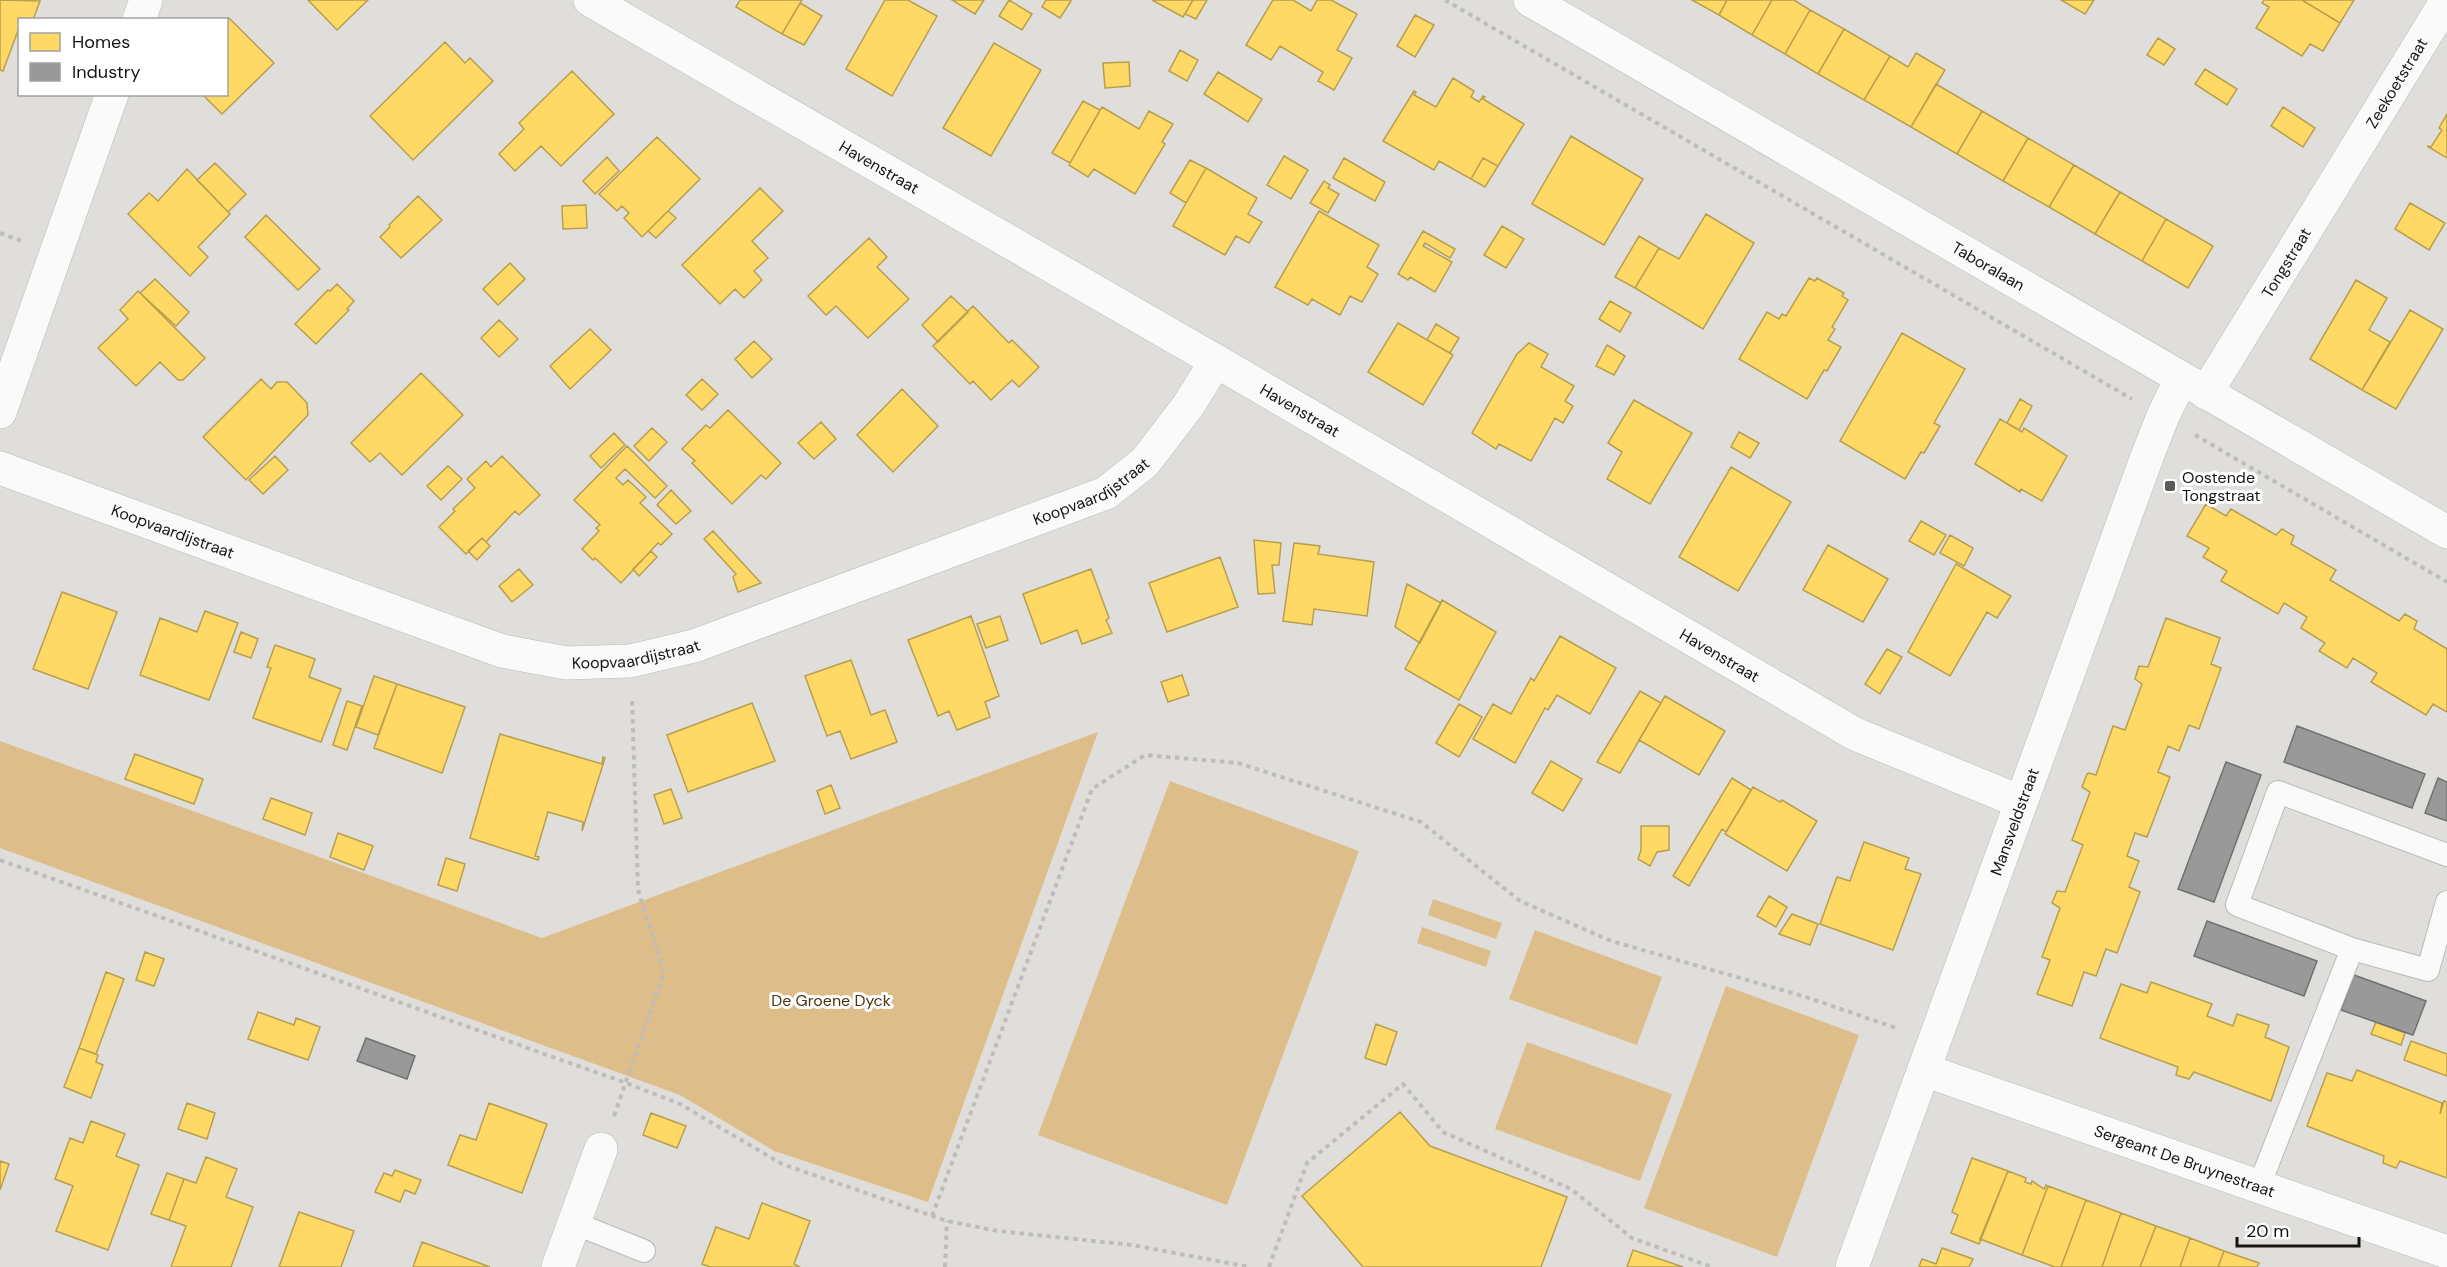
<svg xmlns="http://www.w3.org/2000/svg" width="2447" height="1267" viewBox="0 0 2447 1267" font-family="'DM Sans',sans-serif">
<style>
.green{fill:#ddbd89}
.homes{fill:#ffd966;stroke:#b99e4d;stroke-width:1.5}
.industry{fill:#999;stroke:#727171;stroke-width:1.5}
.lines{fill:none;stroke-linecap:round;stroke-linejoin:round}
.lane-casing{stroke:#bcbab8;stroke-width:24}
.street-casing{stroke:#bcbab8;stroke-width:34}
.secondary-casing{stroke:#bcbab8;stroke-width:34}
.path{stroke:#bebdbc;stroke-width:4;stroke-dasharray:4.5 4.5;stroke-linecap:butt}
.lane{stroke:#fafafa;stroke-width:22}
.street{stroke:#fafafa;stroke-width:33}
.secondary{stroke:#fafafa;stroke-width:33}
.poi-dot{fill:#5d5b59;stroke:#fff;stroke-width:2}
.labels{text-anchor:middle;stroke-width:6;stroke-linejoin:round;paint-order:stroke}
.street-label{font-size:16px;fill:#171513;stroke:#fff}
.poi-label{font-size:16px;fill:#171513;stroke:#fff;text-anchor:start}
.park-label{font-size:16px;fill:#4c340d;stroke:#fff}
</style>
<rect width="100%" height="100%" fill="#e0dedb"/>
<!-- green -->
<path class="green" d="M1098 732 928 1202 774 1151 680 1095 0 848V741L542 938Z
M1170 781 1359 851 1227 1205 1038 1135Z
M1433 899 1502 923 1496 939 1428 915Z
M1422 927 1491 951 1486 967 1417 943Z
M1535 930 1662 977 1637 1045 1509 999Z
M1726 986 1859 1035 1777 1257 1644 1208Z
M1527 1042 1672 1094 1640 1181 1495 1129Z"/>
<!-- homes -->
<path class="homes" d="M0 0 40 1 33 20H20V25L3 71 0 70Z
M308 0H368L337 30Z
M740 0H802L782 34 736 7Z
M885 0H908L937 16 892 96 846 69Z
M952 0H984L975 14Z
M1009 0 1032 14 1022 30 999 16Z
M1046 0H1070L1071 1 1060 18 1042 7Z
M1152 0H1193L1183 17Z
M1193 0H1207L1196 19 1185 14Z
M1273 0H1293L1311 11 1317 0H1331L1357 14 1337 50 1352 58 1334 90 1318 81 1323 72 1280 46 1271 60 1246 45Z
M1692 0H1727L1719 15Z
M1727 0H1772L1752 35 1719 15Z
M1772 0H1794L1810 10 1785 54 1752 35Z
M2061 0H2094L2085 14Z
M2264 0H2302L2340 23 2323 51 2310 44 2302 56 2256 28 2269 7 2262 3Z
M2302 0H2354L2340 23Z
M800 3 822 16 804 45 782 34Z
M1810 10 1844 29 1818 74 1785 54Z
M1415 15 1434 25 1415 57 1397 46Z
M229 18 274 63 222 114 202 94H226V21Z
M1844 29 1890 56 1864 100 1818 74Z
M2158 38 2175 49 2164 65 2147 55Z
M445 42 465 63 470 58 493 81 413 160 370 116Z
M994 43 1041 70 991 156 943 128Z
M1180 50 1198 60 1187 81 1169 71Z
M1916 53 1945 70 1911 127 1864 100 1890 56 1908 67Z
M1129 62 1130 86 1105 88 1103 63Z
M2205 69 2237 89 2227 105 2195 84Z
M572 71 614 114 561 166 541 146 515 171 499 154 524 129 519 123Z
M1218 72 1262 99 1248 122 1204 94Z
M1453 78 1474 91 1471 97 1479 102 1483 96 1485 97 1483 99 1524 124 1498 166 1483 158 1471 179 1439 161 1434 170 1383 141 1414 91 1416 92 1414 95 1436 107Z
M1936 84 1982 111 1957 154 1911 127Z
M1083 101 1100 110 1070 163 1052 153Z
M1102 107 1139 129 1149 111 1173 124 1162 142 1165 144 1135 194 1094 169 1088 177 1069 165Z
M2283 107 2315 128 2303 147 2271 126Z
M1982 111 2028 138 2003 181 1957 154Z
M2447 114V158L2427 146 2431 147 2442 130 2439 128Z
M1571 136 1643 179 1604 245 1532 204Z
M657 137 700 179 642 237 624 218 629 213 622 206 617 211 599 194Z
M2028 138 2074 165 2049 207 2003 181Z
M1284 156 1308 170 1291 199 1267 185Z
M607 157 619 171 595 194 583 181Z
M1344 158 1385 182 1375 201 1333 178Z
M1483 158 1498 166 1485 187 1471 179Z
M1190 160 1206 168 1186 203 1170 193Z
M215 163 246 194 228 212 197 180Z
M2074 165 2120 192 2095 234 2049 207Z
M1206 168 1257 198 1248 214 1262 222 1249 243 1236 236 1225 255 1173 226Z
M187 169 230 214 198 247 208 257 190 276 128 214 149 193 158 201Z
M1324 181 1330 185 1328 188 1339 194 1328 213 1310 203Z
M760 188 783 211 752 241 768 258 754 271 762 280 744 298 735 289 720 304 682 265Z
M2120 192 2166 219 2142 261 2095 234Z
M418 196 442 220 401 258 380 237 390 227 389 225Z
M2410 203 2445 223 2429 250 2395 229Z
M586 205 587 228 563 229 562 206Z
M668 211 676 218 656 238 648 231Z
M1319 211 1379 245 1367 267 1378 274 1362 302 1350 296 1340 315 1312 299 1308 305 1275 287Z
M1706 214 1754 243 1703 329 1635 288 1659 248 1679 259Z
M266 215 320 269 298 290 245 237Z
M2166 219 2213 246 2188 288 2142 261Z
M1502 226 1524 239 1506 268 1484 255Z
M1423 231 1455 249 1450 258 1425 243 1423 246 1452 262 1435 292 1410 277 1408 280 1398 274Z
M1639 236 1659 248 1635 288 1615 277Z
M869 238 887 257 877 267 909 299 868 338 836 306 826 315 808 296Z
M510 263 525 279 498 305 483 289Z
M1809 278 1815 281 1817 278 1844 293 1842 296 1848 300 1832 327 1835 329 1828 340 1841 347 1827 371 1824 370 1807 399 1739 359 1767 312 1779 319 1782 314 1786 316Z
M155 279 189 312 176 326 140 293Z
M2356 280 2387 298 2369 330 2390 342 2362 390 2310 359Z
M337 284 354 301 347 309 349 310 316 344 295 324 328 290 330 291Z
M138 291 205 358 183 380H178L160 362 136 386 98 348 128 319 120 310Z
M951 296 968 312 938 342 922 325Z
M1610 301 1631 313 1620 332 1599 319Z
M973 306 1009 343 1012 340 1039 367 1019 387 1012 380 991 400 973 381 970 384 933 346Z
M2410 310 2443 329 2396 409 2362 390Z
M499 320 518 339 499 357 481 338Z
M1398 323 1453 355 1423 405 1368 372Z
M1436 324 1459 338 1450 353 1427 340Z
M590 329 611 350 570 389 550 366Z
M1902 333 1965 369 1934 423 1940 426 1924 453 1921 452 1905 479 1840 441Z
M754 341 772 359 752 378 735 359Z
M1529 343 1548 354 1541 367 1574 386 1565 401 1573 406 1563 423 1555 418 1531 461 1499 444 1496 449 1472 433 1517 354Z
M1607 345 1625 356 1614 375 1596 366Z
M421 373 463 415 402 475 380 453 370 462 351 443Z
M261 379 271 389 277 382H287L307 403 308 415 246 480 203 437Z
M702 379 718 394 702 410 686 395Z
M902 389 938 426 893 472 857 435Z
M2020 399 2032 406 2019 430 2007 423Z
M1634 400 1692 433 1650 504 1607 479 1622 452 1608 443Z
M728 410 781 463 766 479 761 475 732 504 692 463 695 461 682 449 706 425 710 428Z
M2000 419 2022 432 2024 428 2067 456 2042 501 2021 489 2020 492 1975 464Z
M821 422 836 439 814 459 798 443Z
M652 428 667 442 649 461 634 446Z
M1739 432 1759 443 1750 458 1731 447Z
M614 433 625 445 601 468 590 456Z
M627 446 667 486 655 498 625 469 616 478 623 485 628 480 646 497 640 503 672 534 661 545 658 543 621 583 595 558 593 560 582 549 599 531 596 528 600 525 574 500Z
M275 456 288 470 263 494 249 480Z
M502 456 540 495 519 515 515 511 486 542 482 538 466 554 439 527 455 511 453 509 475 488 467 479 486 461 491 467Z
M448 466 462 479 441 500 427 486Z
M1731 467 1791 502 1738 591 1679 557Z
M671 490 691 511 676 524 657 505Z
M2206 504 2226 516 2231 509 2276 535 2282 529 2294 536 2291 544 2336 570 2330 580 2399 621 2405 614 2417 621 2414 629 2447 649V712L2433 704 2426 715 2371 682 2377 673 2353 658 2347 668 2319 651 2325 643 2301 628 2307 617 2284 603 2278 614 2221 581 2227 571 2203 557 2209 548 2187 536Z
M1921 521 1946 535 1934 555 1909 541Z
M713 531 761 583 738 592 733 577 736 574 704 539Z
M1950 535 1973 548 1964 566 1940 553Z
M482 538 490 546 477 560 468 551Z
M1254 540 1281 543 1279 565H1272L1275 593 1258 594Z
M1294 543 1320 546 1318 554 1374 562 1367 616 1314 609 1312 625 1283 621Z
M1828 545 1888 579 1863 622 1803 590Z
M651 551 657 557 639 576 633 569Z
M1220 557 1238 607 1167 632 1149 583Z
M1956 564 2011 596 1997 618 1987 612 1950 676 1908 652Z
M519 569 533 585 512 602 499 586Z
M1091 569 1109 618 1106 620 1112 633 1082 644 1077 630 1041 644 1023 594Z
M1407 584 1441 603 1420 643 1395 627Z
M62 592 117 612 88 689 33 669Z
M1442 600 1496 632 1459 700 1405 669Z
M205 611 238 623 209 700 140 675 160 618 197 632Z
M971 616 999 696 985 702 990 717 957 730 949 711 938 716 908 640Z
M1000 616 1008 640 986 648 977 624Z
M2166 618 2220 638 2211 664 2221 668 2199 729 2189 725 2179 751 2168 746 2158 772 2170 777 2147 837 2135 833 2127 856 2139 861 2129 887 2140 892 2117 953 2106 949 2096 976 2084 972 2072 1006 2037 994 2050 960 2042 957 2060 908 2052 903 2057 891 2065 892 2083 845 2072 840 2090 792 2082 787 2087 774 2089 773 2096 775 2113 726 2125 730 2142 684 2135 679 2139 666 2148 667Z
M241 632 258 639 251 658 234 652Z
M1560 636 1616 668 1590 714 1557 695 1548 710 1545 708 1515 763 1473 739 1493 704 1511 714 1531 678 1534 681Z
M275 645 315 659 309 677 341 689 321 742 253 718 271 668 267 667Z
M1887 649 1902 657 1880 694 1865 684Z
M851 660 871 715 885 710 897 742 851 759 840 731 827 736 805 676Z
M1182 675 1189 695 1168 702 1161 682Z
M374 676 397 684 378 735 356 727Z
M397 684 465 707 442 773 374 748Z
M1640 691 1661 703 1620 773 1597 762Z
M1665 696 1725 731 1699 775 1639 740Z
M347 701 362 706 347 750 333 745Z
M752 703 775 761 688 792 667 735Z
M1459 704 1482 717 1459 757 1436 743Z
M500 734 602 764 603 757 605 758 582 831 583 822 548 812 535 856 539 857 538 860 470 838Z
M135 754 203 779 194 804 125 779Z
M1551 761 1582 779 1563 811 1532 793Z
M1732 778 1751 790 1726 832 1722 829 1689 886 1673 876Z
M831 785 840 808 825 814 817 791Z
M1753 787 1780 802 1782 800 1817 821 1787 871 1725 834Z
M671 789 682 818 664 824 654 795Z
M271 798 312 813 305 835 263 819Z
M1641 826H1669V850L1657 852 1650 866 1638 859 1641 850Z
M338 833 373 846 364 870 330 857Z
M1864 842 1909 858 1905 869 1921 874 1893 950 1820 924 1837 877 1850 881Z
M446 858 465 864 457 891 438 885Z
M1769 896 1787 907 1776 927 1757 916Z
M1792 914 1818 924 1810 945 1779 934Z
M145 952 164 959 154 986 136 980Z
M106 972 124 979 96 1054 79 1048Z
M2151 982 2212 1004 2207 1016 2233 1026 2237 1014 2269 1025 2265 1037 2289 1047 2271 1101 2194 1072 2189 1079 2176 1075 2178 1067 2100 1038 2121 984 2147 993Z
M258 1012 294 1025 296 1018 320 1027 308 1060 248 1039Z
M2376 1022 2405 1033 2401 1045 2371 1034Z
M1376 1024 1397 1032 1386 1065 1365 1058Z
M2411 1041 2447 1054V1076L2404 1060Z
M79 1048 98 1055 96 1062 103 1065 91 1098 64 1087Z
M2357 1070 2442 1103 2440 1114 2444 1101 2447 1102V1178L2400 1161 2396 1168 2383 1163 2384 1156 2307 1126 2327 1073 2352 1081Z
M187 1103 215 1113 207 1139 178 1129Z
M489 1103 547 1124 522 1193 448 1165 460 1135 476 1140Z
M1400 1112 1430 1146 1567 1197 1541 1267H1363L1302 1196Z
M651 1113 686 1126 677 1148 643 1135Z
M91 1121 125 1134 116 1156 139 1165 108 1250 56 1231 73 1186 55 1179 70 1138 83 1143Z
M206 1157 237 1169 226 1197 253 1207 231 1267H171L186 1226 169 1220 184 1179 196 1183Z
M1972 1158 2008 1171 1979 1244 1951 1233 1958 1215 1952 1212Z
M0 1161 9 1164 0 1190Z
M395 1170 421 1180 415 1194 405 1190 400 1202 375 1192 384 1173 392 1176Z
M2008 1171 2026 1178 2025 1182 2031 1184 2032 1181 2044 1189 2046 1185 2048 1186 2022 1255 1980 1239Z
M167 1173 184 1179 169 1220 151 1214Z
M2048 1186 2086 1200 2061 1267H2055L2022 1255Z
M2086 1200 2121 1213 2102 1267H2061Z
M762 1203 810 1221 794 1264 800 1267H710L702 1264 716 1227 749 1239Z
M299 1212 354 1231 341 1267H279Z
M2121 1213 2156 1226 2140 1267H2102Z
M2156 1226 2190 1238 2180 1267H2140Z
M2190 1238 2224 1251 2218 1267H2180Z
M422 1242 490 1267H413Z
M1942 1248 1973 1259 1969 1267H1919L1922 1259 1936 1264Z
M1633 1250 1683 1267H1627Z
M2224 1251 2259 1263 2257 1267H2218Z"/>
<!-- industry -->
<path class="industry" d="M2297 726 2425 774 2412 808 2284 762Z
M2226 762 2261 775 2214 902 2178 889Z
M2438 778 2447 782V821L2425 813Z
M2207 921 2317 961 2304 996 2194 956Z
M2354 975 2426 1001 2413 1035 2341 1010Z
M366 1038 415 1056 407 1079 357 1061Z"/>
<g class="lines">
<defs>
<path id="lane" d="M2447 855 2278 792 2237 905 2352 949 2428 970 2447 902
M2259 1186 2352 949
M574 1223 644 1251"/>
<g id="street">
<path id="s1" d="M590 0 1216 361 1855 734 2021 802"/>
<path d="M139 20 146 0"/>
<path id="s2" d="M2206 393 2447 0"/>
<path d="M0 412 112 94"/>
<path id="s3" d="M0 468 502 651 566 663 630 661 694 646 1106 493 1145 462 1188 406 1216 361"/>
<path id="s4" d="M1924 1070 2447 1252"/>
<path d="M558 1267 601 1149"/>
<path id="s5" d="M1852 1267 2148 454 2163 416 2181 379"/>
</g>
<g id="secondary">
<path id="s6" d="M1530 0 2447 532"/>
</g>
</defs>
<!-- lane casing -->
<use href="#lane" class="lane-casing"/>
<!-- street casing -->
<use href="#street" class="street-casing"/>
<!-- secondary casing -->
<use href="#secondary" class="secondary-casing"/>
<!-- path -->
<path class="path" d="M1445 0 2132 399
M0 233 22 241
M2195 435 2447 582
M0 860 626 1083 680 1104 782 1164 947 1221 998 1231 1132 1245 1250 1267
M614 1116 664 972 638 890 632 698
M932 1216 1092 789 1145 755 1238 763 1421 822 1520 901 1611 941 1803 996 1899 1029
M945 1267 947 1221
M1269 1267 1307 1163 1403 1084 1443 1132 1571 1189 1632 1238 1712 1267"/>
<!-- lane -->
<use href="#lane" class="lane"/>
<!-- street -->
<use href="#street" class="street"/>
<!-- secondary -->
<use href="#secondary" class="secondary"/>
</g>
<!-- markers -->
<rect class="poi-dot" x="2164" y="480" width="12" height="12" rx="3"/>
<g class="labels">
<!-- street labels -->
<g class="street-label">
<text dy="6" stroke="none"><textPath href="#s2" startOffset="364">Zeekoetstraat</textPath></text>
<text dy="6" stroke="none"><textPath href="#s1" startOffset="334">Havenstraat</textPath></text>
<text dy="6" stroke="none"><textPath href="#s2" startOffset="153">Tongstraat</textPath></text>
<text dy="6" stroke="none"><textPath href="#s6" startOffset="530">Taboralaan</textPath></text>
<text dy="6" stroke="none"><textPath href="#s1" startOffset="820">Havenstraat</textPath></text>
<text dy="6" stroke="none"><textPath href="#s3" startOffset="1156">Koopvaardijstraat</textPath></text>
<text dy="6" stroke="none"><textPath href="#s3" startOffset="184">Koopvaardijstraat</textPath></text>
<text dy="6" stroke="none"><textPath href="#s3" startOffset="670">Koopvaardijstraat</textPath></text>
<text dy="6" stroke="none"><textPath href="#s1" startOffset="1306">Havenstraat</textPath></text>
<text dy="6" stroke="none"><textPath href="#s5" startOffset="474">Mansveldstraat</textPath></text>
<text dy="6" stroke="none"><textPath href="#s4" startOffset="276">Sergeant De Bruynestraat</textPath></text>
</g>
<!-- poi labels -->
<g class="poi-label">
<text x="2182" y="483">Oostende<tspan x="2182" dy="18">Tongstraat</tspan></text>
</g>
<!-- park labels -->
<g class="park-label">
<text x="831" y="1006">De Groene Dyck</text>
</g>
</g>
<!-- legend -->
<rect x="18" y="18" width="210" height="78" fill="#ffffff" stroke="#a2a1a1" stroke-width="1.5"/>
<rect x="30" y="33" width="30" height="18" fill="#ffd966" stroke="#a2a1a1" stroke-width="1.5"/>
<text x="72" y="48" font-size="18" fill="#171513">Homes</text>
<rect x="30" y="63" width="30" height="18" fill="#999999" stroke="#a2a1a1" stroke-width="1.5"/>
<text x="72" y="78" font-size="18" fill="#171513">Industry</text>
<!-- scale -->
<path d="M2237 1237v9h122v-9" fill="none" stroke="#171513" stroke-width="3"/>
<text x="2246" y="1237" font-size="18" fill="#171513" stroke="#ffffff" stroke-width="4.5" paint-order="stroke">20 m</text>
</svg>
